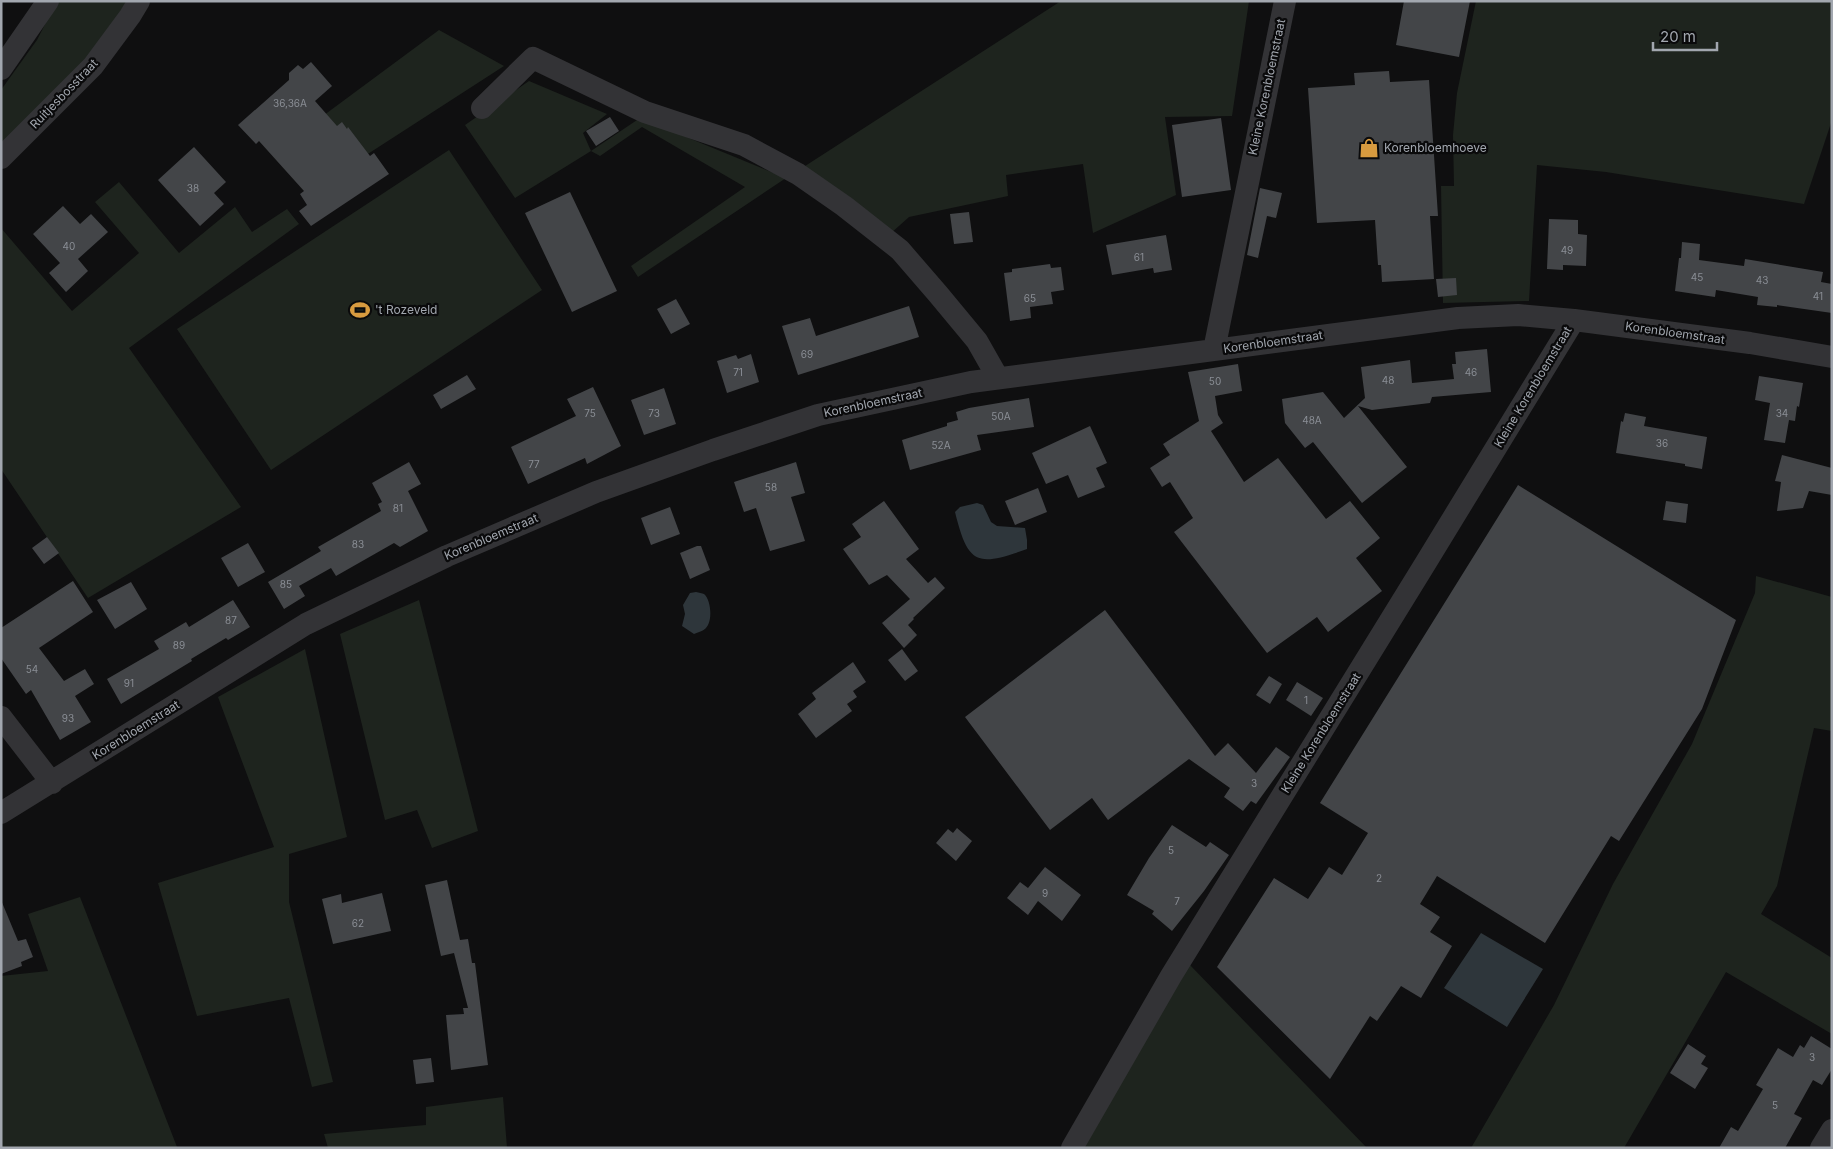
<svg xmlns="http://www.w3.org/2000/svg" width="1833" height="1149" viewBox="0 0 1833 1149" font-family="Inter,sans-serif">
<style>
.green{fill:#1e241e}
.water{fill:#2e363b}
.building{fill:#434548}
.lines{fill:none;stroke-linecap:round;stroke-linejoin:round}
.minor{stroke:#333336;stroke-width:22}
.labels{text-anchor:middle;stroke-width:4.5;stroke-linejoin:round;paint-order:stroke}
.number-label{font-size:10px;fill:#8a8e95}
.street-label{font-size:12px;fill:#a2a7af;stroke:#0a0a0b}
.poi-label{font-size:12px;fill:#a2a7af;stroke:#0a0a0b;text-anchor:start}
</style>
<rect width="100%" height="100%" fill="#0f0f10"/>
<!-- green -->
<path class="green" d="M57 1H132L94 56 1 147V90L37 40Z
M1061 1H1249L1232 116 1165 117 1176 195 1093 233 1083 164 1006 175 1008 196 909 217 890 234 802 168Z
M1476 1H1832V120L1804 204 1606 172 1537 165 1529 301 1443 303 1441 186H1454L1453 135 1457 93Z
M439 30 504 66 343 170 312 124Z
M529 81 607 114 583 133 591 151 640 118 786 178 638 277 631 266 745 187 642 127 600 156 591 151 515 198 465 125Z
M449 150 542 290 271 470 177 329Z
M119 182 179 253 235 207 252 232 287 209 299 224 129 348 241 507 88 598 1 469V228L72 311 139 253 95 202Z
M1756 576 1832 597V731L1814 728 1777 886 1761 914 1832 958V1034L1726 972 1624 1148H1471L1554 1005 1613 884 1692 744 1755 593Z
M419 600 478 831 432 848 417 810 385 820 340 634Z
M305 649 347 837 289 854V902L333 1082 312 1087 289 998 197 1016 158 883 274 847 218 697Z
M80 897 177 1147 1 1148V976L48 971 28 914Z
M1189 964 1367 1148H1082Z
M503 1097 507 1148H328L324 1134 426 1125V1107Z"/>
<!-- water -->
<path class="water" d="M977 503 983 505 991 522 997 526 1025 528 1027 540V549C977 567 968 565 955 512L960 507Z
M696 592C699 593 702 593 704 594 711 600 712 618 708 625 705 631 699 632 694 634L682 626 685 614 683 605 690 593Z
M1481 933 1543 969 1507 1027 1444 988Z"/>
<!-- building -->
<path class="building" d="M1404 1H1470L1459 57 1396 45Z
M311 62 332 86 315 101 337 126 342 122 347 129 348 127 370 156 374 153 389 174 311 226 299 211 307 205 300 194 304 191 259 141 256 144 238 125 289 80V73L298 65 303 69Z
M1389 71 1390 82 1429 80 1438 216H1430L1434 279 1382 282 1381 265H1378L1375 220 1317 223 1308 88 1355 85 1354 73Z
M610 117 619 131 596 146 586 131Z
M1221 118 1231 190 1182 197 1172 125Z
M194 147 226 182 214 193 224 204 200 226 158 180Z
M1260 188 1282 193 1276 218 1267 216 1258 258 1247 255Z
M570 192 617 291 572 312 525 213Z
M63 206 80 224 91 214 108 232 78 259 88 271 66 292 49 273 60 263 33 234Z
M969 212 973 242 954 244 950 214Z
M1549 219 1578 220V234L1587 235 1586 266 1563 265V270L1547 269Z
M1166 235 1172 270 1154 273 1153 268 1112 275 1106 245Z
M1682 242 1700 244 1699 260 1744 266 1745 259 1823 272 1821 282 1832 284V313L1777 305V307L1757 305 1758 297 1716 290 1715 297 1675 291 1679 258H1681Z
M1050 264 1051 268 1061 267 1064 290 1051 292 1053 304 1030 307 1031 318 1010 321 1004 273 1012 272V269Z
M1456 278 1457 295 1438 297 1436 279Z
M676 299 690 324 671 334 657 309Z
M909 306 919 337 798 375 782 326 810 318 816 336Z
M1487 349 1491 392 1432 397 1430 403 1372 410 1358 406 1407 467 1362 503 1313 442 1305 448 1285 423 1282 399 1323 392 1344 418 1365 398 1361 367 1410 360 1412 383 1454 379 1452 364H1456L1455 352Z
M751 354 759 382 727 393 717 361 736 355 738 359Z
M1238 364 1242 391 1215 396 1218 415 1223 423 1211 431 1244 482 1278 458 1326 519 1350 501 1380 538 1356 558 1382 591 1328 632 1317 617 1267 653 1174 532 1193 518 1170 482 1162 487 1150 468 1170 455 1163 444 1199 421 1188 372Z
M467 375 476 389 441 409 433 395Z
M1759 376 1803 383 1799 407 1797 406 1795 421 1789 420 1785 443 1764 440 1770 403 1755 400Z
M593 387 621 446 587 464 585 458 528 484 511 447 576 416 567 399Z
M664 388 676 424 644 435 631 400Z
M1029 398 1034 427 977 435 981 450 910 470 902 440 947 426V423L958 420 956 412 969 408Z
M1625 413 1646 417 1644 426 1707 437 1702 469 1685 466V464L1616 453 1621 421 1623 422Z
M1090 426 1107 463 1096 468 1105 487 1078 498 1068 475 1046 484 1032 453Z
M1782 455 1832 468V495L1809 491 1803 508 1777 511 1781 482 1775 481Z
M409 462 421 484 408 491 428 531 400 547 394 543 336 576 331 568 299 586 305 596 284 609 268 582 321 551 318 547 381 511 378 504 382 502 372 483Z
M796 462 805 493 791 497 805 541 770 551 756 508 744 512 734 482Z
M1518 485 1736 620 1702 709 1619 841 1611 836 1545 943 1437 876 1420 904 1440 917 1430 932 1452 946 1421 998 1401 986 1377 1021 1370 1016 1330 1079 1217 967 1274 878 1308 899 1329 867 1342 875 1368 833 1320 803Z
M1038 488 1047 512 1015 525 1005 501Z
M884 501 919 549 906 559 928 583 935 577 945 588 913 618 914 619 908 625 917 635 904 648 882 623 910 599 887 575 869 585 843 549 861 537 852 524Z
M1666 501 1688 504 1686 523 1663 520Z
M670 507 680 534 651 545 641 518Z
M47 537 59 553 44 564 32 548Z
M248 543 265 572 238 587 221 558Z
M697 546H701L710 570 690 579 680 553Z
M73 581 93 612 39 648 64 681 85 669 94 684 75 696 91 722 60 740 31 690 26 694 1 658V628Z
M131 582 147 609 115 629 97 600Z
M233 600 250 627 228 640 226 638 191 659 192 661 121 704 107 679 159 649 154 641 186 622 189 627Z
M1105 610 1215 756 1228 743 1256 773 1276 747 1290 757 1256 804 1251 801 1243 811 1224 797 1230 788 1189 759 1108 820 1092 798 1050 830 965 717Z
M902 649 918 671 905 681 888 660Z
M853 662 866 682 853 691 857 697 847 704 852 711 816 738 798 714 816 699 812 693Z
M1269 676 1282 684 1270 704 1256 695Z
M1297 682 1323 698 1311 716 1286 700Z
M1172 825 1206 847 1210 842 1229 855 1204 891 1172 931 1152 914 1154 911 1127 895 1149 858Z
M957 828 972 841 956 861 936 843 948 829 953 833Z
M1045 867 1081 895 1062 921 1038 901 1028 915 1007 898 1020 882 1028 888Z
M447 880 460 940 468 939 472 963H475L488 1065 451 1070 446 1015 464 1014 463 1008H468L454 953 441 956 425 885Z
M382 893 391 931 333 944 322 899 341 894 342 903Z
M1 900 18 941 26 939 33 957 21 962 22 966 1 974Z
M1811 1036 1832 1049V1069L1822 1085 1813 1080 1794 1114 1802 1118 1785 1148H1719L1731 1127 1738 1131 1763 1089 1756 1085 1778 1048 1793 1057 1800 1045 1804 1048Z
M1688 1044 1706 1056 1701 1064 1708 1068 1695 1089 1670 1073Z
M431 1058 434 1082 416 1084 413 1060Z"/>
<g class="lines">
<!-- minor -->
<path class="minor" d="M1 69 48 1
M482 108 533 58 645 112 744 145 798 174 844 206 900 250 938 294 977 341 998 378
M1 158 93 66 130 16 139 1
M1214 350 1285 1
M1 717 52 783
M1 813 306 624 447 556 596 492 713 450 818 415 971 382 1458 318 1518 315 1574 320 1750 343 1832 357
M1072 1148 1171 976 1425 564 1574 320
M1821 1148 1832 1130"/>
</g>
<!-- icons -->
<defs>
<symbol id="shop-bare" viewBox="-9 -9 18 18"><path d="M-5-2.5h2.3a2.7 3.5 0 0 1 5.4 0H5L5.5 6h-11ZM-1.5-2.5h3a1.5 2.3 0 0 0-3 0Z" fill="#d89b3f" stroke="#0a0a0b" stroke-width="2.5" paint-order="stroke"/></symbol>
<symbol id="stadium-bare" viewBox="-9 -9 18 18"><path d="M0-5a6.5 5 0 1 0 0 10a6.5 5 0 1 0 0-10ZM-3.5-1.8h7v3.6h-7Z" fill="#d89b3f" stroke="#0a0a0b" stroke-width="2.5" paint-order="stroke"/></symbol>
</defs>
<g fill-rule="evenodd">
<use href="#shop-bare" x="1355" y="134" width="28" height="28"/>
<use href="#stadium-bare" x="346" y="296" width="28" height="28"/>
</g>
<g class="labels">
<!-- number labels -->
<g class="number-label">
<text x="290" y="107">36,36A</text>
<text x="193" y="192">38</text>
<text x="69" y="250">40</text>
<text x="1567" y="254">49</text>
<text x="1139" y="261">61</text>
<text x="1697" y="281">45</text>
<text x="1762" y="284">43</text>
<text x="1818" y="300">41</text>
<text x="1030" y="302">65</text>
<text x="807" y="358">69</text>
<text x="738" y="376">71</text>
<text x="1471" y="376">46</text>
<text x="1388" y="384">48</text>
<text x="1215" y="385">50</text>
<text x="590" y="417">75</text>
<text x="654" y="417">73</text>
<text x="1782" y="417">34</text>
<text x="1001" y="420">50A</text>
<text x="1312" y="424">48A</text>
<text x="1662" y="447">36</text>
<text x="941" y="449">52A</text>
<text x="534" y="468">77</text>
<text x="771" y="491">58</text>
<text x="398" y="512">81</text>
<text x="358" y="548">83</text>
<text x="286" y="588">85</text>
<text x="231" y="624">87</text>
<text x="179" y="649">89</text>
<text x="32" y="673">54</text>
<text x="129" y="687">91</text>
<text x="1306" y="704">1</text>
<text x="68" y="722">93</text>
<text x="1254" y="787">3</text>
<text x="1171" y="854">5</text>
<text x="1379" y="882">2</text>
<text x="1045" y="897">9</text>
<text x="1177" y="905">7</text>
<text x="358" y="927">62</text>
<text x="1812" y="1061">3</text>
<text x="1775" y="1109">5</text>
</g>
<!-- street labels -->
<g class="street-label">
<text transform="translate(1267 87) rotate(-78)" y="4">Kleine Korenbloemstraat</text>
<text transform="translate(64 94) rotate(-46)" y="4">Ruitjesbosstraat</text>
<text transform="translate(1675 333) rotate(8)" y="4">Korenbloemstraat</text>
<text transform="translate(1273 342) rotate(-8)" y="4">Korenbloemstraat</text>
<text transform="translate(1533 387) rotate(-59)" y="4">Kleine Korenbloemstraat</text>
<text transform="translate(873 403) rotate(-12)" y="4">Korenbloemstraat</text>
<text transform="translate(491 537) rotate(-23)" y="4">Korenbloemstraat</text>
<text transform="translate(136 730) rotate(-32)" y="4">Korenbloemstraat</text>
<text transform="translate(1321 733) rotate(-58)" y="4">Kleine Korenbloemstraat</text>
</g>
<!-- poi labels -->
<g class="poi-label">
<text x="1384" y="152">Korenbloemhoeve</text>
<text x="375" y="314">'t Rozeveld</text>
</g>
</g>
<!-- border -->
<rect width="1833" height="1149" fill="none" stroke="#a2a7af" stroke-width="5"/>
<!-- scale -->
<path d="M1653 42v8h64v-8" fill="none" stroke="#a2a7af" stroke-width="2.5"/>
<text x="1660" y="42" font-size="15" fill="#a2a7af" stroke="#0a0a0b" stroke-width="4" paint-order="stroke">20 m</text>
</svg>
